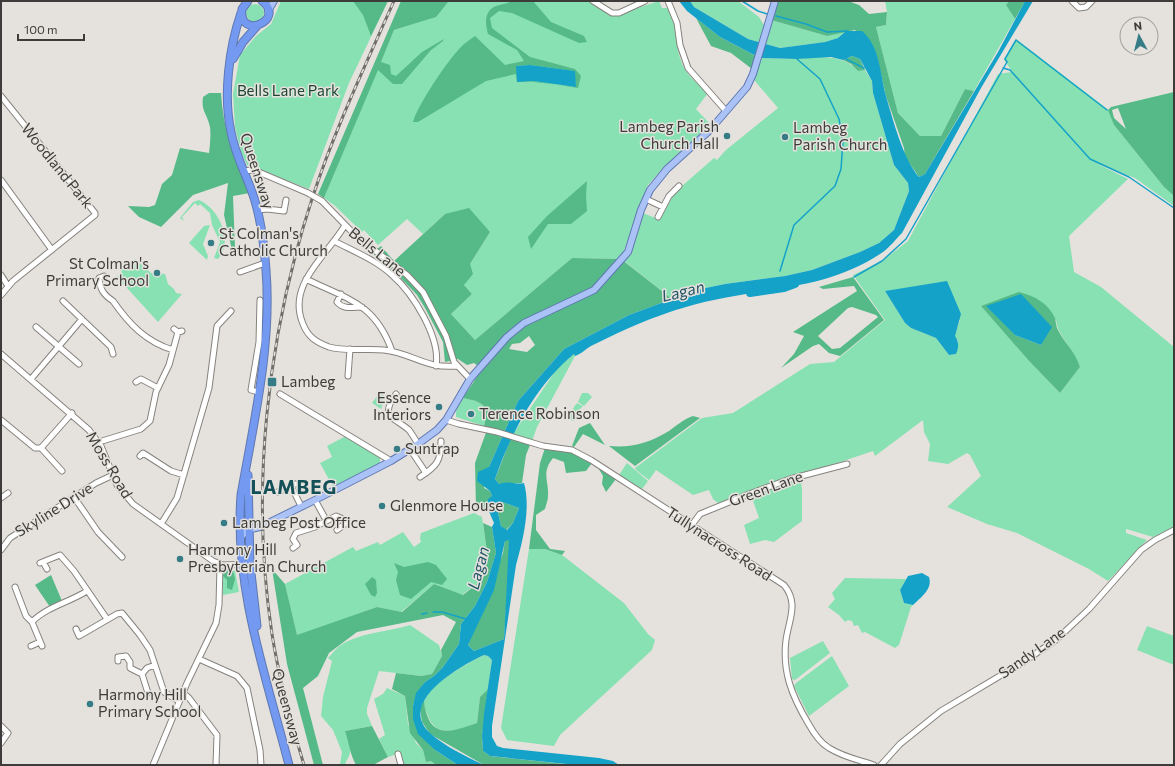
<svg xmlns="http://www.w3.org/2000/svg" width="1175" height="766" viewBox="0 0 1175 766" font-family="Commissioner,sans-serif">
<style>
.green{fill:#88e1b2;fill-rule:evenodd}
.forest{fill:#55ba88;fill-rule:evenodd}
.water{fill:#14a2c9;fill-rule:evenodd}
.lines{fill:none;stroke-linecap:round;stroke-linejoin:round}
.stream{stroke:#14a2c9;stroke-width:1.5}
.river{stroke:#14a2c9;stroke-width:8}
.minor-casing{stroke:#86837e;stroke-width:7}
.major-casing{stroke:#6078b1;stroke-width:8}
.highway-casing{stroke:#6078b1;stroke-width:9}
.minor{stroke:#fff;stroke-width:5}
.major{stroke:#abc2f7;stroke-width:6}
.highway{stroke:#7399f1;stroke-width:7}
.rail-casing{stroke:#716f6c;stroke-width:3}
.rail{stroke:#e5e2dd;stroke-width:1.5;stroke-dasharray:4.5;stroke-linecap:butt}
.minor-bridge-casing{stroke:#86837e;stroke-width:7;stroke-linecap:butt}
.minor-bridge{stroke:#fff;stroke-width:5}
.poi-dot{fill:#357c87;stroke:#e5e2dd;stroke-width:1.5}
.labels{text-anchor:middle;stroke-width:3;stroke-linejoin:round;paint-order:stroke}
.park-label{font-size:15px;fill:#1c4631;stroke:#e5e2dd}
.poi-label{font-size:15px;fill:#3d3c3a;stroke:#e5e2dd;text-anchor:start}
.street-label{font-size:15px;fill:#3d3c3a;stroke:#e5e2dd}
.water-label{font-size:16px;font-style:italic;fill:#235567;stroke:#e5e2dd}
.district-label{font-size:19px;font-weight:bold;letter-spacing:1px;fill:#145058;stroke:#e5e2dd}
</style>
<rect width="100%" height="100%" fill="#e5e2dd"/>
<!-- green -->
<path class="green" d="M281 1H388L349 83 309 189 247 165 241 152 235 127 233 94 240 55 256 36 271 24Z
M449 1H591L619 14 659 1 662 8H669C678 28 674 52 686 71 691 79 701 86 708 93L696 109 710 124 663 168 648 185 621 259 572 258 475 340 451 314 472 294 464 285 470 264 490 232 445 214 423 234 407 219 378 245 364 230 362 232 360 230 334 205 324 198 394 30 435 17Z
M690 1H738L759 17 764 25 763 28 768 30 771 20 827 36 846 31 838 38 825 42 780 48 748 39 694 7Z
M885 1H1009L1006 5 1015 19 974 91 965 89 941 136H920L898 113 876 27 886 25 887 12Z
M246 13a9 9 0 1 1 18 0a9 9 0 1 1-18 0Z
M1016 39 1110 111 1114 125 1164 187 1174 196V206L1135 178 1098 164 1128 179 1069 236 1074 272 1101 287 1174 347V527L1153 537 1126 529V533L1147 540 1108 581 1089 569 1017 533 987 524 947 507 981 476 970 455 967 453 948 464 928 461 930 444 924 432 923 420 875 456 873 451 718 503 713 499 709 490 693 495 656 470 649 480 636 470 635 468 702 418 733 413 810 364 834 362 885 320 853 275 882 261 908 241 998 74 1012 72 1004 59ZM885 291 960 320 954 336 958 341 956 354 949 355 936 338 911 328 905 323ZM982 307 1056 320C1058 337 1074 349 1080 367L1060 393 1029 361Z
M815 57C832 57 846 58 858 71L865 70 872 81 873 93 894 165 908 183 909 191 894 230 879 243 860 252 812 270 785 276 725 284 701 289 672 299 623 260 630 254 643 213 658 219 674 193 714 158 717 160 726 150 778 108 754 80 760 58 797 59Z
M199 200C219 208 234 242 218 259L214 258 220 242 212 225 210 213 200 204 198 206 195 203 182 217 184 221 180 218 193 202Z
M210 225 203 244 208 256 207 260 189 243 204 226Z
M135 259 151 273 165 274 168 284 174 289 176 293 182 294 158 322 117 277 122 272 120 270Z
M575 353V356L537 427 532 441 513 434 558 367Z
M380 392 385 397 381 409 372 403Z
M582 393H588L592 397 584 406 578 402Z
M463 398 476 401 483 405 486 417 484 426 456 417V411Z
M577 403 583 406 577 412 579 417 573 421 569 418 575 405H576Z
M346 436 380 456V463L333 487 320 463 332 457 327 446Z
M627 463 648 481 642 489 619 475Z
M792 481 796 484 801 482 802 489V521L774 542 765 540 750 544 744 525 759 518 751 495Z
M474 513 482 517 487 552 483 579 462 595 434 584 401 612 377 607 297 636 285 584 353 547 356 551 378 542 380 545 403 532 414 547 421 542 420 538 421 533Z
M529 549H545L562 555 624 603 648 634 655 640 652 650 560 735 554 746 507 740 501 728Z
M226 569 235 571 239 592 223 595V572Z
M845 578 906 579 900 590 904 603 913 605 911 607 899 645 895 648 865 632 862 633 858 625 854 626 852 621 848 620 845 622 839 615 828 607 835 599 832 593Z
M410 625 439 645 442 656 432 674 421 676 379 671 367 708V714L372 726 345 731C348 738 352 746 350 753 349 758 346 760 345 765H340L342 752 333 730 321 716 323 697 332 661 328 658C332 654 336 648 341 645 361 632 389 632 410 625Z
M1147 626 1174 636V665L1137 650Z
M823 641 830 653 795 680 792 679 790 658Z
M484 655 488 656 492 660 488 689 480 697 477 723C458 730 435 740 427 713 425 708 422 703 425 699 435 681 466 664 484 655Z
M832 656 849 686 809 716 794 686 796 683Z
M387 688 405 696 408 724 416 743 423 750 426 762 431 761 436 765H403L400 753 388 757 379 739 385 735 374 699 383 694Z"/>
<!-- forest -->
<path class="forest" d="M353 1H388L371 36 363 15Z
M401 1H449L436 17 394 30 381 62 390 65 391 74 396 76 422 52 444 39 443 41 431 50 402 84H393L378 70 324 198 318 194Z
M512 1H533L551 22 584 36 587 42 579 43 512 13 499 11 490 18 492 28 530 57 575 69 581 76 578 88 533 81 517 82 516 74 486 81 418 122H413C417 106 448 60 460 48 464 43 470 40 475 36L505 65 524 61 517 50 488 34C485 23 484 11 496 6 502 4 507 4 512 1ZM530 65 574 71 576 87 526 81 516 66Z
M777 1H848L859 5 869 14 887 12 886 25 876 27 898 113 920 136H941L965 89 974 91 925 174 919 177 905 157 904 148 886 96 877 57 855 30 827 36 771 20Z
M1009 1H1025L1015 19 1006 5Z
M696 18 720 37 756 56 752 69 731 53 711 46Z
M852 56 860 59 865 70 858 71 851 64 843 60Z
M1174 92V196L1164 187 1114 125 1108 110 1111 107ZM1118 108 1126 129 1114 118 1112 110Z
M209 93H221C223 129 234 160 250 193L233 196 235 248 232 250 224 215 228 183 193 195 161 227 139 217 128 206 149 207 155 205 162 184 172 175 180 148 209 153C210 145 211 135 210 127 207 113 201 112 203 97Z
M587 181 586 195 587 211 571 224H548L531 249 528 237 547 216Z
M469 208 490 232 470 264 473 274 464 285 472 294 451 314 475 340 572 258 621 259 672 299 629 315 564 349 518 401 489 467 484 488 490 491 492 496 487 507 489 512 476 509 475 463 488 427 484 426 486 417 483 405 476 401 463 398 482 369 474 363 467 365 458 359 445 362 443 342 425 308 417 295 397 274 372 253 381 246 394 261 445 214ZM529 336 535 345 527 352 509 349 512 344 520 343Z
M853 277 884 320 840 356 829 353 819 344 813 346 781 368 794 354 804 336 793 332 857 291 854 286 823 289 819 287ZM852 307 876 315 878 317 840 348 832 349 818 336 848 308Z
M1019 292C1035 296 1048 303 1055 318 1056 322 1056 327 1058 330 1065 344 1075 351 1080 367L1060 393 1029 361 981 306ZM1015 335 1044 337 1041 345Z
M693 416 700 418 635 466 609 446C632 448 649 443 669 431 677 425 684 419 693 416Z
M590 423 605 445 583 434 574 447 572 446 579 428Z
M511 438 530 445 526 455 522 483 499 484 495 479Z
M545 448 571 452 592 463 586 471 566 473 564 462 553 458C541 473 549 480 548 496 548 500 546 505 545 509L536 515V530L550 549 565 551 562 555 545 549H529L540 463Z
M597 466 616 479 606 492 602 484 603 476Z
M502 502 519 508 513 523 506 530 501 526 497 509 498 503Z
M483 523 492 527 496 553 487 582 475 606 461 624 459 644 443 667 434 676 425 682 417 693 413 706 435 750 458 765H436L431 761 426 762 423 750 410 733 405 696 392 689 396 673 421 676 432 674 442 656 441 650 456 622 443 615 357 632 329 653 318 676 303 688 323 765H314L287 664 272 569 285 584 297 635 377 607 402 612 434 584 463 595 483 579 487 552Z
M505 540H509L510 548 504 639 474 651 468 645 503 553Z
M428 562 436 565 447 579 442 585 431 582 411 599 400 595 396 580 398 572 394 563 404 567Z
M229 569 233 571 235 579 232 590 227 588V580L223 576 224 571Z
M51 575 62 601 50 607 35 585Z
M372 577 376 580 377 593 375 597 371 595 365 584Z
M488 689 482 736 483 751 490 756 574 765H484L430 734 422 722 420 709 424 700C424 705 425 709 427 715 435 740 459 729 477 723L480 697Z
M372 726 388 757 373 765H356C350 754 349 743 345 731Z"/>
<!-- water -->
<path class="water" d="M679 1H690L694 7 748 39 780 48 825 42 838 38 846 31H862C880 46 880 74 886 96 893 120 903 159 919 177L925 174 998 52 1025 1H1033L981 88 902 233C896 239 890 247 883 252 824 293 753 287 686 307 654 316 623 330 593 345 586 348 582 354 575 356L574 354C536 385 511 433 495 479L499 484C510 480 514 485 524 483 531 508 523 540 516 565L492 726V737L497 746 503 748 599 758 613 761 619 765H576L490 756 483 751 482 736 484 714 492 660 488 656 484 655C460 666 395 703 431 734 446 747 467 757 484 765H458L435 750 418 734 413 719V706L416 693 425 682 434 676 443 667 459 644 461 624 475 606 487 582 496 553 492 527 494 523 487 507 488 499 492 496 490 491 477 481 478 472 489 467 518 401 564 349 629 315 672 299 701 289 725 284 785 276 812 270 860 252 879 243 894 230 909 191 908 183 894 165 873 93 872 81 860 59 852 56 843 60 831 57 797 59 760 58 720 37 687 11ZM502 502 519 508 513 523 507 530 501 526 497 509 498 504ZM509 540 504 639 474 651 468 645 494 590 505 541Z
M530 65 575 71 576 87 533 81 517 82 516 66Z
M947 281 961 314 955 336C959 342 959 347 956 354L949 355 936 338 911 328 905 323 885 291Z
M1021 294 1052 327 1041 345 1015 335 986 306Z
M922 573 929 577C933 589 921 597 913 605L904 603 900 590 908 576Z"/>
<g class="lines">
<!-- stream -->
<path class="stream" d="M742 1 758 11 767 14
M776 16 806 24 827 32 848 31
M844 58 864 68
M1003 68 1010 70 1090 159 1129 177 1174 208
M780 271 794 225 835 186 841 169 843 141 839 119 820 79 797 59
M854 277 882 261 906 239 1007 62 1005 59 1016 40 1107 110
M433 612H442L466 619
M422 614 427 613"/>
<!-- river -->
<path class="river" d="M750 293 784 288 795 284"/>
<defs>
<path id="minor" d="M593 1 612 13H619L645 1
M668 1 677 23 680 45 688 68 726 111
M1072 1 1079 8 1086 7 1092 1
M1 96 95 213V215L13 281 1 295
M243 171 254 170 308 193
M1 180 52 250
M646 199 663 207
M322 201 356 236 407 275 423 292 446 336 454 362 470 379
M258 210 267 209 284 211 286 200
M658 217 669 196 679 186
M345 225C328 255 286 284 303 324 308 337 316 342 329 347 346 352 366 348 384 350 412 353 425 369 457 366
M334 241C353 251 376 260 392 275 413 293 441 338 436 366
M240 272 265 263
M1 275 8 286
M104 276 99 278C100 290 104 295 113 301 129 324 146 342 173 350
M306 279C347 299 375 303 392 351
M341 294 337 302C343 310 354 307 362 307
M63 301 111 347 113 354
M36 327 79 364
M174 329 178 332 182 331
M1 354 89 430 101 446 117 485 133 504 213 561 223 565 250 564
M348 376 350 349
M31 379 82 319
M136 382 141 379 158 388
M258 392 251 390 259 342 260 300
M280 394 391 461
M396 394C379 417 394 417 409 430 412 434 415 439 418 444
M1 420 35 448H41L72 413
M446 420 459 424 497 432 543 446 572 450 591 460 784 585C799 603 789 619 786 640 782 672 792 696 808 723 813 732 820 743 829 748 843 757 859 760 874 765
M99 442 141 429 150 421 156 392 169 365 178 332
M41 448 62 471
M410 449 426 473
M140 456 143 453 171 471 184 475
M420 477C437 466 441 461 441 441
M291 486 301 506
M278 492 295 484
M74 497 98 532 122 557
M1 498 8 493
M315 500 326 520
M161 524 177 498 209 388 217 326 231 311
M691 526 700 514 749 494 790 479 847 464
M293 548 297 545 293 539 296 533 315 527 336 516 341 518 346 523 337 530
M1 550 10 538 96 483 113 475
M43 562 47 569
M40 563 60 555 74 571 107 619
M15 587 26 616 32 622
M76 629 79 636 117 614 122 613 140 635 150 650 164 692 179 701
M31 646 40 642
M42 646 32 622C46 607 70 602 87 591
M199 659 237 676 247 688 260 750 261 765
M118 661V657L126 656 130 662V668L142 674 147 668 155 665
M142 674 148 693
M183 693 189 698 217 735 216 765
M1 726 8 733 1 743
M398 754 401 765
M153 765 187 683 216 623 219 605 220 564
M881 765 900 744 941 711 1025 661 1057 639 1089 609 1141 550 1155 540 1174 530"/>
<path id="major" d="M268 11 274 1
M240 538 247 530 260 527 315 500 391 461 418 444 437 430 446 420 470 379 507 337 524 323 594 290 628 252 641 210 650 190 667 169 709 131 747 87 753 74 775 1"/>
<path id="highway" d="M248 1 242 9C238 41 287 20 262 1
M241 13C229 48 223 96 231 132 235 154 245 172 252 192 261 216 264 244 266 270 272 345 254 421 241 495 234 588 266 676 289 765
M233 59 243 42 257 26
M248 475 250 564 257 626"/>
</defs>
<!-- minor casing -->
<use href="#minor" class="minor-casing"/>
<!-- major casing -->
<use href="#major" class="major-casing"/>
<!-- highway casing -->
<use href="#highway" class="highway-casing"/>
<!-- minor -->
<use href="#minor" class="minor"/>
<!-- major -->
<use href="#major" class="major"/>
<!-- highway -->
<use href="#highway" class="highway"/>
<defs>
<path id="rail" d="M304 765C291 722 279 679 272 634 250 490 267 337 312 199 334 131 365 66 394 1"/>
</defs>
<!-- rail casing -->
<use href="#rail" class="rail-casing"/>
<!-- rail -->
<use href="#rail" class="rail"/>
<defs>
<path id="minor-bridge" d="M308 193 322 201"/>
</defs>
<!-- minor-bridge casing -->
<use href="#minor-bridge" class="minor-bridge-casing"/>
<!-- minor-bridge -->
<use href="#minor-bridge" class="minor-bridge"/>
</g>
<!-- markers -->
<g class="poi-dot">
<circle cx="727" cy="136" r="4"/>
<circle cx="785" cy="137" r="4"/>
<circle cx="211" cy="243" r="4"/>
<circle cx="157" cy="273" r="4"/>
<rect x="267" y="377" width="10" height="10" rx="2"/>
<circle cx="439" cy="407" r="4"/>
<circle cx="471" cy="414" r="4"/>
<circle cx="397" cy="449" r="4"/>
<circle cx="382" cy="506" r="4"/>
<circle cx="224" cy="523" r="4"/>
<circle cx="180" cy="559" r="4"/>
<circle cx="90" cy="704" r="4"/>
</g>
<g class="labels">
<!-- park labels -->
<g class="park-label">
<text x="288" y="96">Bells Lane Park</text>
</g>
<!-- poi labels -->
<g class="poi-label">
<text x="719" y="132" text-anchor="end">Lambeg Parish<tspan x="719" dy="17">Church Hall</tspan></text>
<text x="793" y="133">Lambeg<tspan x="793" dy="17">Parish Church</tspan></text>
<text x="219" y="239">St Colman's<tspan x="219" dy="17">Catholic Church</tspan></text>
<text x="149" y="269" text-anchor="end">St Colman's<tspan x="149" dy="17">Primary School</tspan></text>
<text x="281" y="387">Lambeg</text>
<text x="431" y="403" text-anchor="end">Essence<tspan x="431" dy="17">Interiors</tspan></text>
<text x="479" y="419">Terence Robinson</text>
<text x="405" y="454">Suntrap</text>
<text x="390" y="511">Glenmore House</text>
<text x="232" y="528">Lambeg Post Office</text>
<text x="188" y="555">Harmony Hill<tspan x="188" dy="17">Presbyterian Church</tspan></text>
<text x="98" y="700">Harmony Hill<tspan x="98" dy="17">Primary School</tspan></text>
</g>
<!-- street labels -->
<g class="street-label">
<text transform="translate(57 166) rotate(51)" y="5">Woodland Park</text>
<text transform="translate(257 171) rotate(72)" y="5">Queensway</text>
<text transform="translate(377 252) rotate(39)" y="5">Bells Lane</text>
<text transform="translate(109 465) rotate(59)" y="5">Moss Road</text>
<text transform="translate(766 489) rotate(-20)" y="5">Green Lane</text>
<text transform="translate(54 510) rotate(-32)" y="5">Skyline Drive</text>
<text transform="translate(719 544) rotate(33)" y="5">Tullynacross Road</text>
<text transform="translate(1032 653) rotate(-35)" y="5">Sandy Lane</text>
<text transform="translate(287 707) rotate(75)" y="5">Queensway</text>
</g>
<!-- water labels -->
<g class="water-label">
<text transform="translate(683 291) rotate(-14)" y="6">Lagan</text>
<text transform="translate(478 568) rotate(-75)" y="6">Lagan</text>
</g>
<!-- district labels -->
<g class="district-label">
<text x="294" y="494">LAMBEG</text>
</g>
</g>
<!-- border -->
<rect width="1175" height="766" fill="none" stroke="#3d3c3a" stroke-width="4"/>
<!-- north arrow -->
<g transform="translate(1139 36) rotate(353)"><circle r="19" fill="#e5e2dd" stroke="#a2a09c"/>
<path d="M0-3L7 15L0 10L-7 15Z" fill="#357c87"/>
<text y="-6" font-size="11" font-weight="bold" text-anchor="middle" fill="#3d3c3a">N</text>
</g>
<!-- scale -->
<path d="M18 34v6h66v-6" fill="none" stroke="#3d3c3a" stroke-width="2"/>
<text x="24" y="34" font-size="12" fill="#3d3c3a" stroke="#e5e2dd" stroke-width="3" paint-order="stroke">100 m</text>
</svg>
